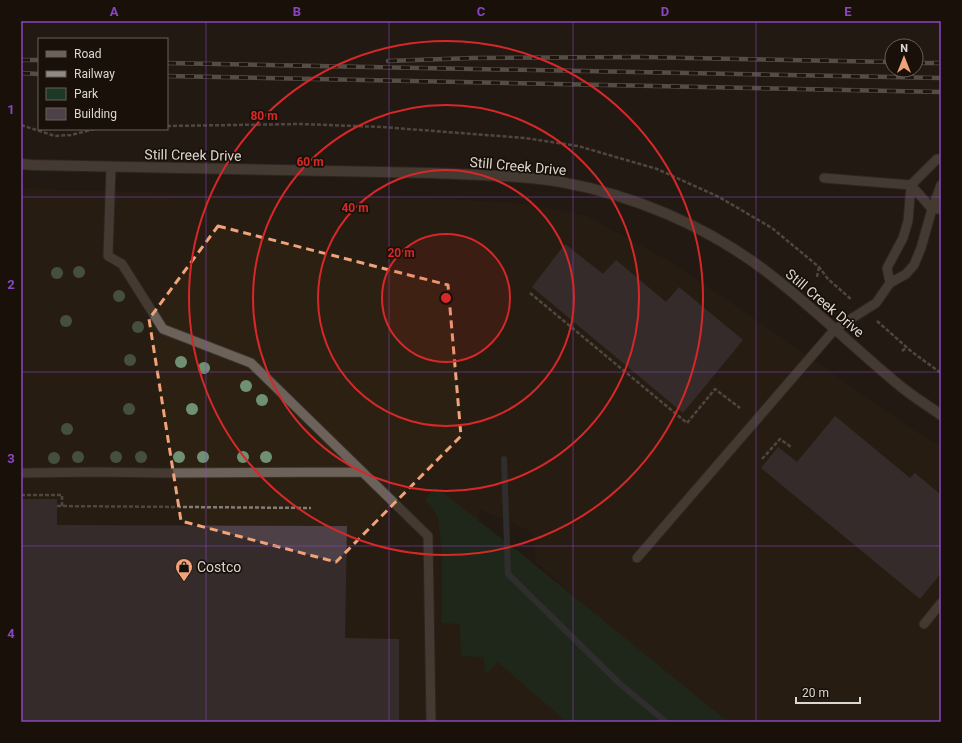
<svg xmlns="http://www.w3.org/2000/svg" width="962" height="743" viewBox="0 0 962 743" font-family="Roboto,sans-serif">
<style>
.commercial{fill:#2b2012}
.green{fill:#1c3925}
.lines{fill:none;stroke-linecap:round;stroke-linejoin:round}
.stream{stroke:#424550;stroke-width:6}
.building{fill:#4d4147}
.service-casing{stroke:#393330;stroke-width:11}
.tertiary-casing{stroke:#393330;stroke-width:12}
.path{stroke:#847d77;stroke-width:2.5;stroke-dasharray:4 2;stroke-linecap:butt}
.service{stroke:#6d6259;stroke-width:9}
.tertiary{stroke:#6d6259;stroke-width:10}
.rail-casing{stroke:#918a84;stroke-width:4.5}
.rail{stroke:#191109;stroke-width:3;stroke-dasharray:9;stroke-linecap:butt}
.tree{fill:#709073}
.marked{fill:none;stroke:#f0a279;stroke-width:3;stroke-dasharray:8 5;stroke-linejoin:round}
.grid{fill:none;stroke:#8a46c2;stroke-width:1;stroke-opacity:0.55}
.ring{fill:none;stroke:#d62828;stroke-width:2}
.labels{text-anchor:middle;stroke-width:3.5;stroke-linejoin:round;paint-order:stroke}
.street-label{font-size:14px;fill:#ddd7d2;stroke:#191109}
.poi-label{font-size:14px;fill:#ddd7d2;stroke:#191109;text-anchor:start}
.centre{fill:#d62828;stroke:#191109;stroke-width:2}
.ring-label{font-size:12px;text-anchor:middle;font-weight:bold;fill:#d62828;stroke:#191109;stroke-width:3.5;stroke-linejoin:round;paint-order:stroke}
.neatline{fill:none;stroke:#8a46c2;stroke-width:1.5}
.grid-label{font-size:13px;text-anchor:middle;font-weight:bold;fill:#8a46c2}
</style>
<rect width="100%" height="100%" fill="#221a12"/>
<!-- commercial -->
<path class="commercial" d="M21 187 54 190 425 198 513 203 549 208 587 216 669 261 769 329 913 430 941 446V722H716L536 562 533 532 479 509 478 623 590 722H21Z"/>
<!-- green -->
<path class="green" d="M435 487 519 552 728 722H567L498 662 487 673 485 672 484 657 461 656 460 624 442 623V556L439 525 438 517 433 508 426 501V499Z"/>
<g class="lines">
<!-- stream -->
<path class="stream" d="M504 459 508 574 619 683 666 722"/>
</g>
<!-- building -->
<path class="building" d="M565 244 603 274 616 260 666 302 679 287 743 340 683 413 532 287Z
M835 416 910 478 915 473 941 495V573L920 599 761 468 778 447 797 462Z
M21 499H57V525L347 526 345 638 399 639V722H21Z"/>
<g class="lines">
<defs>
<path id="service" d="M111 167 108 256 122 264 163 329 251 363 428 536 431 722
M824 178 911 185 932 209H941
M890 283 887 268 903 238 908 221 911 185 937 159H941
M21 473 98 472 163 473 362 472
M637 558 835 329 876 303 890 283 906 274 914 265 921 248 932 209 941 185
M924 624 941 603"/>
<path id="tertiary" d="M21 164 33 165 432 173C475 175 519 175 561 182 633 195 704 225 763 269 811 305 853 347 899 385 912 396 927 405 941 415"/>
</defs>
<!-- service casing -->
<use href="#service" class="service-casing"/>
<!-- tertiary casing -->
<use href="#tertiary" class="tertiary-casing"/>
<!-- path -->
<path class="path" d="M21 125 55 136 71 135 95 129
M167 126 300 124 382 127 525 138 578 146 657 169 719 197 772 228 819 267 828 279 852 300
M817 277 819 267
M530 293 687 423 715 389 740 408
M877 321 912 352 941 373
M902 351 907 347
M762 459 780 439 791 447
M21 495H62V506
M57 506 311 508"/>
<!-- service -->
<use href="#service" class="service"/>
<!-- tertiary -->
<use href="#tertiary" class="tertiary"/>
<defs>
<path id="rail" d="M21 60H39
M388 61 473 58 641 57 892 62
M167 63 941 78
M916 63H941
M21 73 39 74
M167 76 941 92"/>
</defs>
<!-- rail casing -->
<use href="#rail" class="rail-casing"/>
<!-- rail -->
<use href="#rail" class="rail"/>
</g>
<!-- trees -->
<g class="tree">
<circle cx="79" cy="272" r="6"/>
<circle cx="57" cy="273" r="6"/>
<circle cx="119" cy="296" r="6"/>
<circle cx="66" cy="321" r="6"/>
<circle cx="138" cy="327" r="6"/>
<circle cx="130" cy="360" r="6"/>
<circle cx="181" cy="362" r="6"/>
<circle cx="204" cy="368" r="6"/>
<circle cx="246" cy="386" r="6"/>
<circle cx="262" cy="400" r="6"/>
<circle cx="129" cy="409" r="6"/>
<circle cx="192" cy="409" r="6"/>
<circle cx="67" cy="429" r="6"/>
<circle cx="78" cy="457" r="6"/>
<circle cx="116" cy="457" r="6"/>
<circle cx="141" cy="457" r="6"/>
<circle cx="179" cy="457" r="6"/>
<circle cx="203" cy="457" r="6"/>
<circle cx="243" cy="457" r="6"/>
<circle cx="266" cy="457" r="6"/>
<circle cx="54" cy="458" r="6"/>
</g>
<!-- marked area -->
<path d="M0 0H962V743H0ZM218 226 448 285 461 436 336 562 181 521 149 319Z" fill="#221a12" fill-opacity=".55" fill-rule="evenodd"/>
<path class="marked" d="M218 226 448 285 461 436 336 562 181 521 149 319Z"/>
<!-- grid -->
<path class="grid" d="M206 21V722M389 21V722M573 21V722M756 21V722M21 197H941M21 372H941M21 546H941"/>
<!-- distance rings -->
<circle cx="446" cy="298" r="64" fill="#d62828" fill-opacity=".12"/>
<g class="ring">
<circle cx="446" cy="298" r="64"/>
<circle cx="446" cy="298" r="128"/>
<circle cx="446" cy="298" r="193"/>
<circle cx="446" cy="298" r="257"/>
</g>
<!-- icons -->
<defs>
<symbol id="shop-pin" viewBox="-11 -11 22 30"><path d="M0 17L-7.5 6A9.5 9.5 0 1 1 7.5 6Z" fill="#f0a279" stroke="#191109"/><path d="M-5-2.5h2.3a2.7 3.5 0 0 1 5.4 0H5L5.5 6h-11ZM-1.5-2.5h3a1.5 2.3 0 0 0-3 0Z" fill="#111"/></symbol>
</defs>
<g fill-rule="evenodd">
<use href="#shop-pin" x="174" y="557" width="20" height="27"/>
</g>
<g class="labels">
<!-- street labels -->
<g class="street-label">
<text transform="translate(193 155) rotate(1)" y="5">Still Creek Drive</text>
<text transform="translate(518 166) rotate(5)" y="5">Still Creek Drive</text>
<text transform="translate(825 303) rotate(40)" y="5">Still Creek Drive</text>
</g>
<!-- poi labels -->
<g class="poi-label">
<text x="197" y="572">Costco</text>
</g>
</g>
<circle cx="446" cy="298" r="6" class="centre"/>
<g class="ring-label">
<text x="264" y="120">80 m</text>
<text x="310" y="166">60 m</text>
<text x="355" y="212">40 m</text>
<text x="401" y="257">20 m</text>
</g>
<!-- border -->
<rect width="962" height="743" fill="none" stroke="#191109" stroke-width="44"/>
<!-- legend -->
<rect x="38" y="38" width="130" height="92" fill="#191109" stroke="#676059"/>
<rect x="46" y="51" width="20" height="6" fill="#6d6259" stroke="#676059"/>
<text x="74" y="58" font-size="12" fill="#ddd7d2">Road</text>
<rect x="46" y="71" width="20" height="6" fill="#918a84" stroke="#676059"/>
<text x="74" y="78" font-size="12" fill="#ddd7d2">Railway</text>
<rect x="46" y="88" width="20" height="12" fill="#1c3925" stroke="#676059"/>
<text x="74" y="98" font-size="12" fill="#ddd7d2">Park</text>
<rect x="46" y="108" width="20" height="12" fill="#4d4147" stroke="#676059"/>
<text x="74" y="118" font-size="12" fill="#ddd7d2">Building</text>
<!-- north arrow -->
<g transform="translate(904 58)"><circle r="19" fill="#191109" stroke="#676059"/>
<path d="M0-3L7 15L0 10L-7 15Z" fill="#f0a279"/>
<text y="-6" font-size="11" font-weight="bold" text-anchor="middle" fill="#ddd7d2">N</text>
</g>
<!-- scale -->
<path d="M796 697v6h64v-6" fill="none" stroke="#ddd7d2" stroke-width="2"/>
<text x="802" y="697" font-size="12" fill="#ddd7d2" stroke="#191109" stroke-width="3" paint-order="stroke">20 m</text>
<rect x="22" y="22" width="918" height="699" class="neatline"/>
<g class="grid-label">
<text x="114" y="16">A</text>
<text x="297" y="16">B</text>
<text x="481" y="16">C</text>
<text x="665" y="16">D</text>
<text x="848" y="16">E</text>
<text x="11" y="114">1</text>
<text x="11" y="289">2</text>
<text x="11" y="463">3</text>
<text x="11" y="638">4</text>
</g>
</svg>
